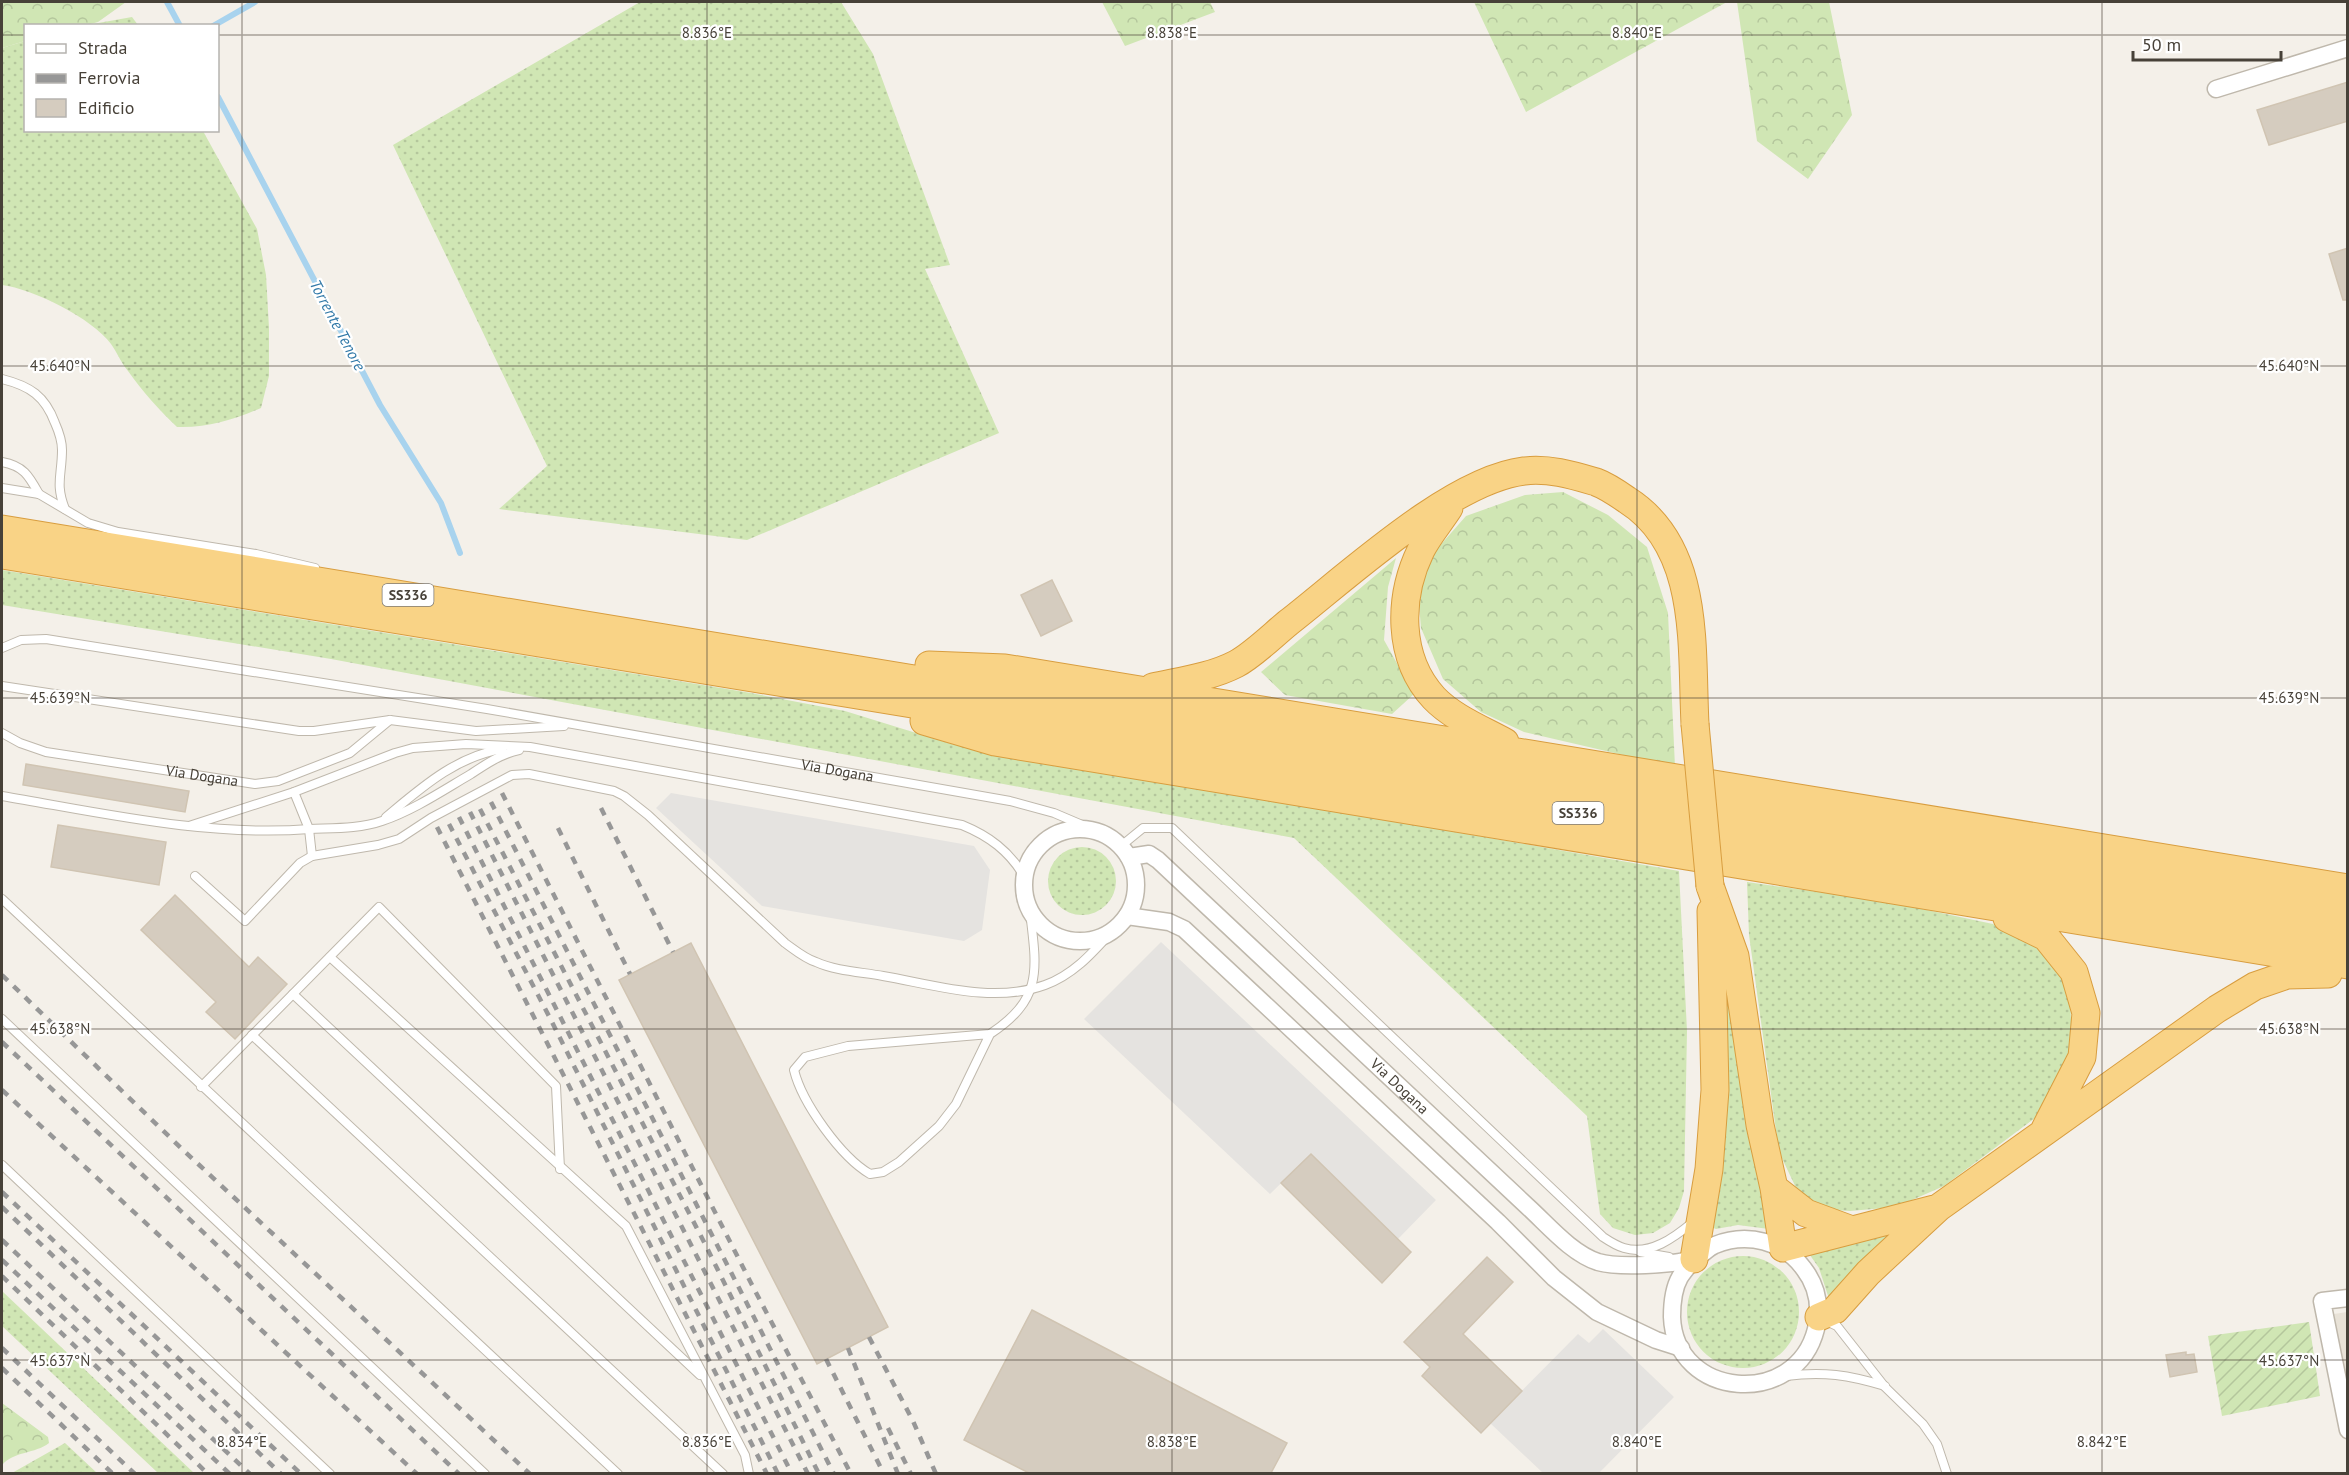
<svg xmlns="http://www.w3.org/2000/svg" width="2349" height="1475" viewBox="0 0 2349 1475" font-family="'PT Sans',sans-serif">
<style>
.residential{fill:#e8e2d7}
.grass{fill:url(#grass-dots)}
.forest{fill:url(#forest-crowns)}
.garden{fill:url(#garden-furrows)}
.parking{fill:#e5e3e0}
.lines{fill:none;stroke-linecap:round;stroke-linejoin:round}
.stream{stroke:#a8d3ee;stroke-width:6}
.building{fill:#d5ccbf;stroke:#d0c4b2;stroke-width:1.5}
.service-casing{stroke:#bfb8ac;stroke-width:10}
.minor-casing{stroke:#bfb8ac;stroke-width:19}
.trunk-casing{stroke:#d89d3f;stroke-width:29}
.service{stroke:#fff;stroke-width:8}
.minor{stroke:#fff;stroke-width:16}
.trunk{stroke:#f9d386;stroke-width:27}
.rail{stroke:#979797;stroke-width:4.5;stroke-dasharray:8 8;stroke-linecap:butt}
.trunk-bridge-casing{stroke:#d89d3f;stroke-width:29;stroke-linecap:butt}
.trunk-bridge{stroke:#f9d386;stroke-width:27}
.ticks{fill:none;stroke:#474138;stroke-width:1.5;stroke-opacity:0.45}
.labels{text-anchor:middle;stroke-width:4.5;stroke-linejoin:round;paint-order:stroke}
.shield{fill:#fff;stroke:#7e7a74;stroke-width:1.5}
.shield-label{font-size:14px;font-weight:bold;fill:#474138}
.street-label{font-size:15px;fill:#474138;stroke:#fff}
.water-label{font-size:16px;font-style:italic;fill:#3279a8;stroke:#fff}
.ticks-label{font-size:15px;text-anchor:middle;fill:#474138;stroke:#fff;stroke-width:4.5;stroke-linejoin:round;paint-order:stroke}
</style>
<defs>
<pattern id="grass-dots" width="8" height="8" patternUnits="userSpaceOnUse" patternTransform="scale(1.5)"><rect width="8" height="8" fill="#d0e6b4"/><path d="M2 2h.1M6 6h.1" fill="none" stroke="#b4c69c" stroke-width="1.8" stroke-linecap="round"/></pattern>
<pattern id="forest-crowns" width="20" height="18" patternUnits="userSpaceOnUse" patternTransform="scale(1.5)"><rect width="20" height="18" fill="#d0e6b4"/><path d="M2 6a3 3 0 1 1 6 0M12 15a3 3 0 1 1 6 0" fill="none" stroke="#b4c69c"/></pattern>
<pattern id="garden-furrows" width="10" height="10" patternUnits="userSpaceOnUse" patternTransform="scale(1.5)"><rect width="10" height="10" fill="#d0e6b4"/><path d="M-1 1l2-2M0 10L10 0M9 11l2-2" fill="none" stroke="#b4c69c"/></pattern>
</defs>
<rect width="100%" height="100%" fill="#f4f0e9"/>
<!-- residential -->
<path class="residential" d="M2347 1312V1389L2334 1314Z"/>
<!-- grass -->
<path class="grass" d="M640 2H841L873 54 950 265 925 269 999 433 747 540 499 509 547 466 393 145Z
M132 17 138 25H87Z
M25 41 26 130 203 131 257 229 266 275 269 328V376L261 408C233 420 208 428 177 427 159 410 143 392 128 371 121 363 117 352 111 344 92 318 33 289 2 285V48Z
M2 570 745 692 845 711 955 745 1679 871 1687 1031 1684 1191 1679 1208 1670 1223 1653 1233 1635 1235 1613 1228 1600 1214 1587 1116 1294 838 331 659 2 605Z
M1048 881a34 34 0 1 1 68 0a34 34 0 1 1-68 0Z
M1747 882 1889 902 1993 924 2028 938 2046 949 2070 995 2072 1045 2067 1067 2039 1115 1944 1186 1896 1207 1850 1211 1819 1209 1798 1192 1779 1152 1749 935Z
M1722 948 1769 1229 1738 1225 1716 1229 1709 1226 1728 1090V1030Z
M1915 1221 1830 1302 1819 1268 1805 1248Z
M1687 1312a56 56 0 1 1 112 0a56 56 0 1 1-112 0Z
M2 1291 194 1473H158L2 1326Z
M65 1443 97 1473H12Z"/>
<!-- forest -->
<path class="forest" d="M2 2H126L98 22 87 25 26 26 25 41 2 48Z
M1102 2H1210L1215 12 1125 46Z
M1474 2H1727L1526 112Z
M1737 2H1829L1852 115 1808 179 1757 141Z
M1563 492 1608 515 1647 547 1668 613 1675 767 1524 732 1481 712 1443 679 1421 628 1418 592 1436 550 1466 516 1525 495Z
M1396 558 1388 587 1384 640 1414 694 1392 714 1285 695 1261 672Z
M2 1403 48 1437 49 1443C35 1454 14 1451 2 1465Z"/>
<!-- garden -->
<path class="garden" d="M2309 1322 2320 1396 2222 1416 2208 1336Z"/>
<!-- parking -->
<path class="parking" d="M671 793 974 846 990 870 982 930 964 941 762 906 656 808Z
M1161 942 1436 1200 1398 1239 1311 1154 1270 1194 1084 1019Z
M1603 1329 1674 1397 1599 1473H1543L1490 1423 1578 1334 1589 1343Z"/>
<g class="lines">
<!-- stream -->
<path class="stream" d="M167 2 180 26
M213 26 255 2
M218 97 380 405 441 503 460 553"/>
</g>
<!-- building -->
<path class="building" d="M2348 82V121L2269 145 2257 110Z
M2348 248V300H2343L2329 254Z
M1052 580 1072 621 1041 636 1021 595Z
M26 764 189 791 185 812 23 785Z
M58 825 166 842 159 885 51 867Z
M175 895 249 967 258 957 287 984 235 1039 206 1012 216 1002 141 930Z
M691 943 888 1327 817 1364 619 980Z
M1311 1154 1411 1252 1382 1283 1281 1183Z
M1487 1257 1513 1282 1463 1334 1522 1391 1481 1433 1422 1376 1430 1367 1404 1342Z
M1032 1310 1287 1443 1271 1473H1029L964 1440Z
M2186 1352V1355L2194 1354 2197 1372 2170 1377 2166 1355Z"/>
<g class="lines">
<defs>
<g id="service">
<path d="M2 379C30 386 45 396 55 423 59 432 62 441 62 450 62 475 55 484 65 509"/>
<path d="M2 462C24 466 29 476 39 494"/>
<path d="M2 488 39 494 88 523 118 532 256 554 315 568"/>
<path id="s1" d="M2 648 21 640 46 639 487 709 1010 801 1054 813 1094 830"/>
<path d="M2 686 299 731H314L390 720 476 731 564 726"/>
<path id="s2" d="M2 733 20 743 46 752 255 784 278 781 350 753 390 720"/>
<path d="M294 792 309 829 312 856"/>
<path d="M2 796C103 813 206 837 310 829 334 828 359 829 382 821 414 810 442 791 471 774 486 764 501 754 519 750"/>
<path d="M386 817C421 788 455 757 502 749"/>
<path d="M189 826 294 792 395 753 413 748 466 744 530 747 962 825C989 836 1009 851 1024 876"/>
<path d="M1121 846 1143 828H1172L1603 1237C1609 1241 1617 1246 1624 1248 1650 1256 1675 1237 1693 1222"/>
<path d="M195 876 245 921 300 863 312 856 378 845 399 839 431 818 512 775 529 774 614 791 624 796 648 815 785 943C795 950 804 958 816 962 836 971 861 972 883 976 935 985 993 1004 1045 985 1075 974 1094 951 1115 928"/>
<path d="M2 899 618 1474"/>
<path d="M330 957 626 1226 745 1455 749 1474"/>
<path d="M293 994 700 1375"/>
<path d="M2 1019 485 1474"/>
<path d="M990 1034 956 1104 939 1126 899 1162 883 1172 870 1174C841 1157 802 1103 794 1070L805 1057 848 1046 990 1034C1043 999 1037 970 1030 912"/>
<path d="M252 1035 723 1474"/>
<path d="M201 1087 379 907 556 1086 560 1169"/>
<path d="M2 1165 330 1474"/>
<path d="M1640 1252 1669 1257"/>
<path d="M1824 1320 1837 1326 1885 1387 1923 1424 1937 1444 1947 1474"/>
<path d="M1786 1376C1823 1371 1849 1375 1885 1386"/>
</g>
<g id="minor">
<path d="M2216 89 2348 48"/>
<circle cx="1080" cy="885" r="56"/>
<path id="s3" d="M1129 857 1149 854 1158 860 1527 1206C1548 1225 1571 1253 1598 1262 1618 1268 1673 1265 1693 1259 1701 1257 1707 1248 1715 1245 1747 1232 1784 1241 1804 1269 1817 1286 1821 1307 1816 1329 1796 1409 1675 1399 1672 1317 1672 1303 1673 1289 1680 1277 1684 1271 1689 1265 1694 1259"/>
<path d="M1127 916 1169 922 1184 929 1498 1222 1554 1278 1597 1312 1656 1340 1681 1348"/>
<path d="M2348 1298 2322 1301 2348 1430"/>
</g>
<path id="trunk" d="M1449 508C1440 522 1428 536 1421 550 1398 597 1397 658 1434 698 1452 717 1481 729 1505 742
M2 529 2348 915
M2 555 2348 939
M929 665 1005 668 2348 888
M1153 687C1180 681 1211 677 1236 664 1253 655 1273 635 1289 622 1348 576 1451 480 1524 471 1549 468 1572 475 1596 482 1607 486 1617 493 1627 500 1701 547 1691 647 1695 724
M924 721 995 742 2348 965
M1710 886 1735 956 1760 1125 1774 1188 1783 1248 1934 1209
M2007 918 2046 937 2074 972 2086 1013 2082 1057 2045 1129
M1774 1188 1806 1213 1852 1230
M1694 1259 1709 1169 1715 1090 1711 911
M1819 1317 1835 1310 1868 1273 1938 1208 2217 1009 2255 986 2287 975 2328 974"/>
</defs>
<!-- service casing -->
<use href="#service" class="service-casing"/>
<!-- minor casing -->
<use href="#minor" class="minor-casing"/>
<!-- trunk casing -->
<use href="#trunk" class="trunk-casing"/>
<!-- service -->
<use href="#service" class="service"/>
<!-- minor -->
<use href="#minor" class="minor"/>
<!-- trunk -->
<use href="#trunk" class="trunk"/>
<!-- rail -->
<path class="rail" d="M502 793 751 1283 851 1474
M491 802 834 1474
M601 808 673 952
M480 809 704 1242 819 1474
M470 812 808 1474
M459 817 792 1474
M449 824 551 1020 778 1474
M437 827 767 1474
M558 828 630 974
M2 975 181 1148 530 1474
M2 1042 459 1474
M2 1090 417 1474
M2 1192 301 1474
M2 1207 281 1474
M2 1240 250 1474
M2 1260 230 1474
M2 1276 208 1474
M869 1337 913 1421 936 1474
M2 1348 135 1474
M848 1348 898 1474
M826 1359 884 1474
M2 1368 113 1474
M888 1428 911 1474"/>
<defs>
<path id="trunk-bridge" d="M1695 724 1710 886"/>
</defs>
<!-- trunk-bridge casing -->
<use href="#trunk-bridge" class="trunk-bridge-casing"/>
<!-- trunk-bridge -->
<use href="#trunk-bridge" class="trunk-bridge"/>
</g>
<!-- ticks -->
<path class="ticks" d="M242 2V1474M707 2V1474M1172 2V1474M1637 2V1474M2102 2V1474M2 35H26M218 35H2348M2 366H2348M2 698H2348M2 1029H2348M2 1360H2348"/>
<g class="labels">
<!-- shield labels -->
<g class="shield">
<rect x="382.5" y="584" width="51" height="22" rx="4.5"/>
<rect x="1552.5" y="802" width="51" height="22" rx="4.5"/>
</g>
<g class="shield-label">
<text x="408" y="600">SS336</text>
<text x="1578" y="818">SS336</text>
</g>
<!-- street labels -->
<g class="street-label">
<text dy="5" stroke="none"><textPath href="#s1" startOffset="848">Via Dogana</textPath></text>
<text dy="5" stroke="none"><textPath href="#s2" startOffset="206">Via Dogana</textPath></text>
<text dy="5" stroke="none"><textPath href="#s3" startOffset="362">Via Dogana</textPath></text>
</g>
<!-- water labels -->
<g class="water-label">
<text transform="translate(338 325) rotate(62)" y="6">Torrente Tenore</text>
</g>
</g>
<g class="ticks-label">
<text x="707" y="38">8.836°E</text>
<text x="1172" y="38">8.838°E</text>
<text x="1637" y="38">8.840°E</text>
<text x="60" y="371">45.640°N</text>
<text x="2289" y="371">45.640°N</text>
<text x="60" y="703">45.639°N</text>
<text x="2289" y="703">45.639°N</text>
<text x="60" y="1034">45.638°N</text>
<text x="2289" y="1034">45.638°N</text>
<text x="60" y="1366">45.637°N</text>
<text x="2289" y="1366">45.637°N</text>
<text x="242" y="1447">8.834°E</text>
<text x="707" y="1447">8.836°E</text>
<text x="1172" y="1447">8.838°E</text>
<text x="1637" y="1447">8.840°E</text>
<text x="2102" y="1447">8.842°E</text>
</g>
<!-- border -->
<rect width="2349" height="1475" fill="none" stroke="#474138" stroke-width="6"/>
<!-- legend -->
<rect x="24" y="24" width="195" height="108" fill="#ffffff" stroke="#b5b3af" stroke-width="1.5"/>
<rect x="36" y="44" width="30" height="9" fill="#ffffff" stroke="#b5b3af" stroke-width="1.5"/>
<text x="78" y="54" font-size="18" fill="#474138">Strada</text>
<rect x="36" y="74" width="30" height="9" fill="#979797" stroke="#b5b3af" stroke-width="1.5"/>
<text x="78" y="84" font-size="18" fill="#474138">Ferrovia</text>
<rect x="36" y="99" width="30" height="18" fill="#d5ccbf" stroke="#b5b3af" stroke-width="1.5"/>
<text x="78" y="114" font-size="18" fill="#474138">Edificio</text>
<!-- scale -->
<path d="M2133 51v9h148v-9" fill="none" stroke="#474138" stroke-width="3"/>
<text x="2142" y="51" font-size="18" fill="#474138" stroke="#ffffff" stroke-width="4.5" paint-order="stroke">50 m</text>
</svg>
